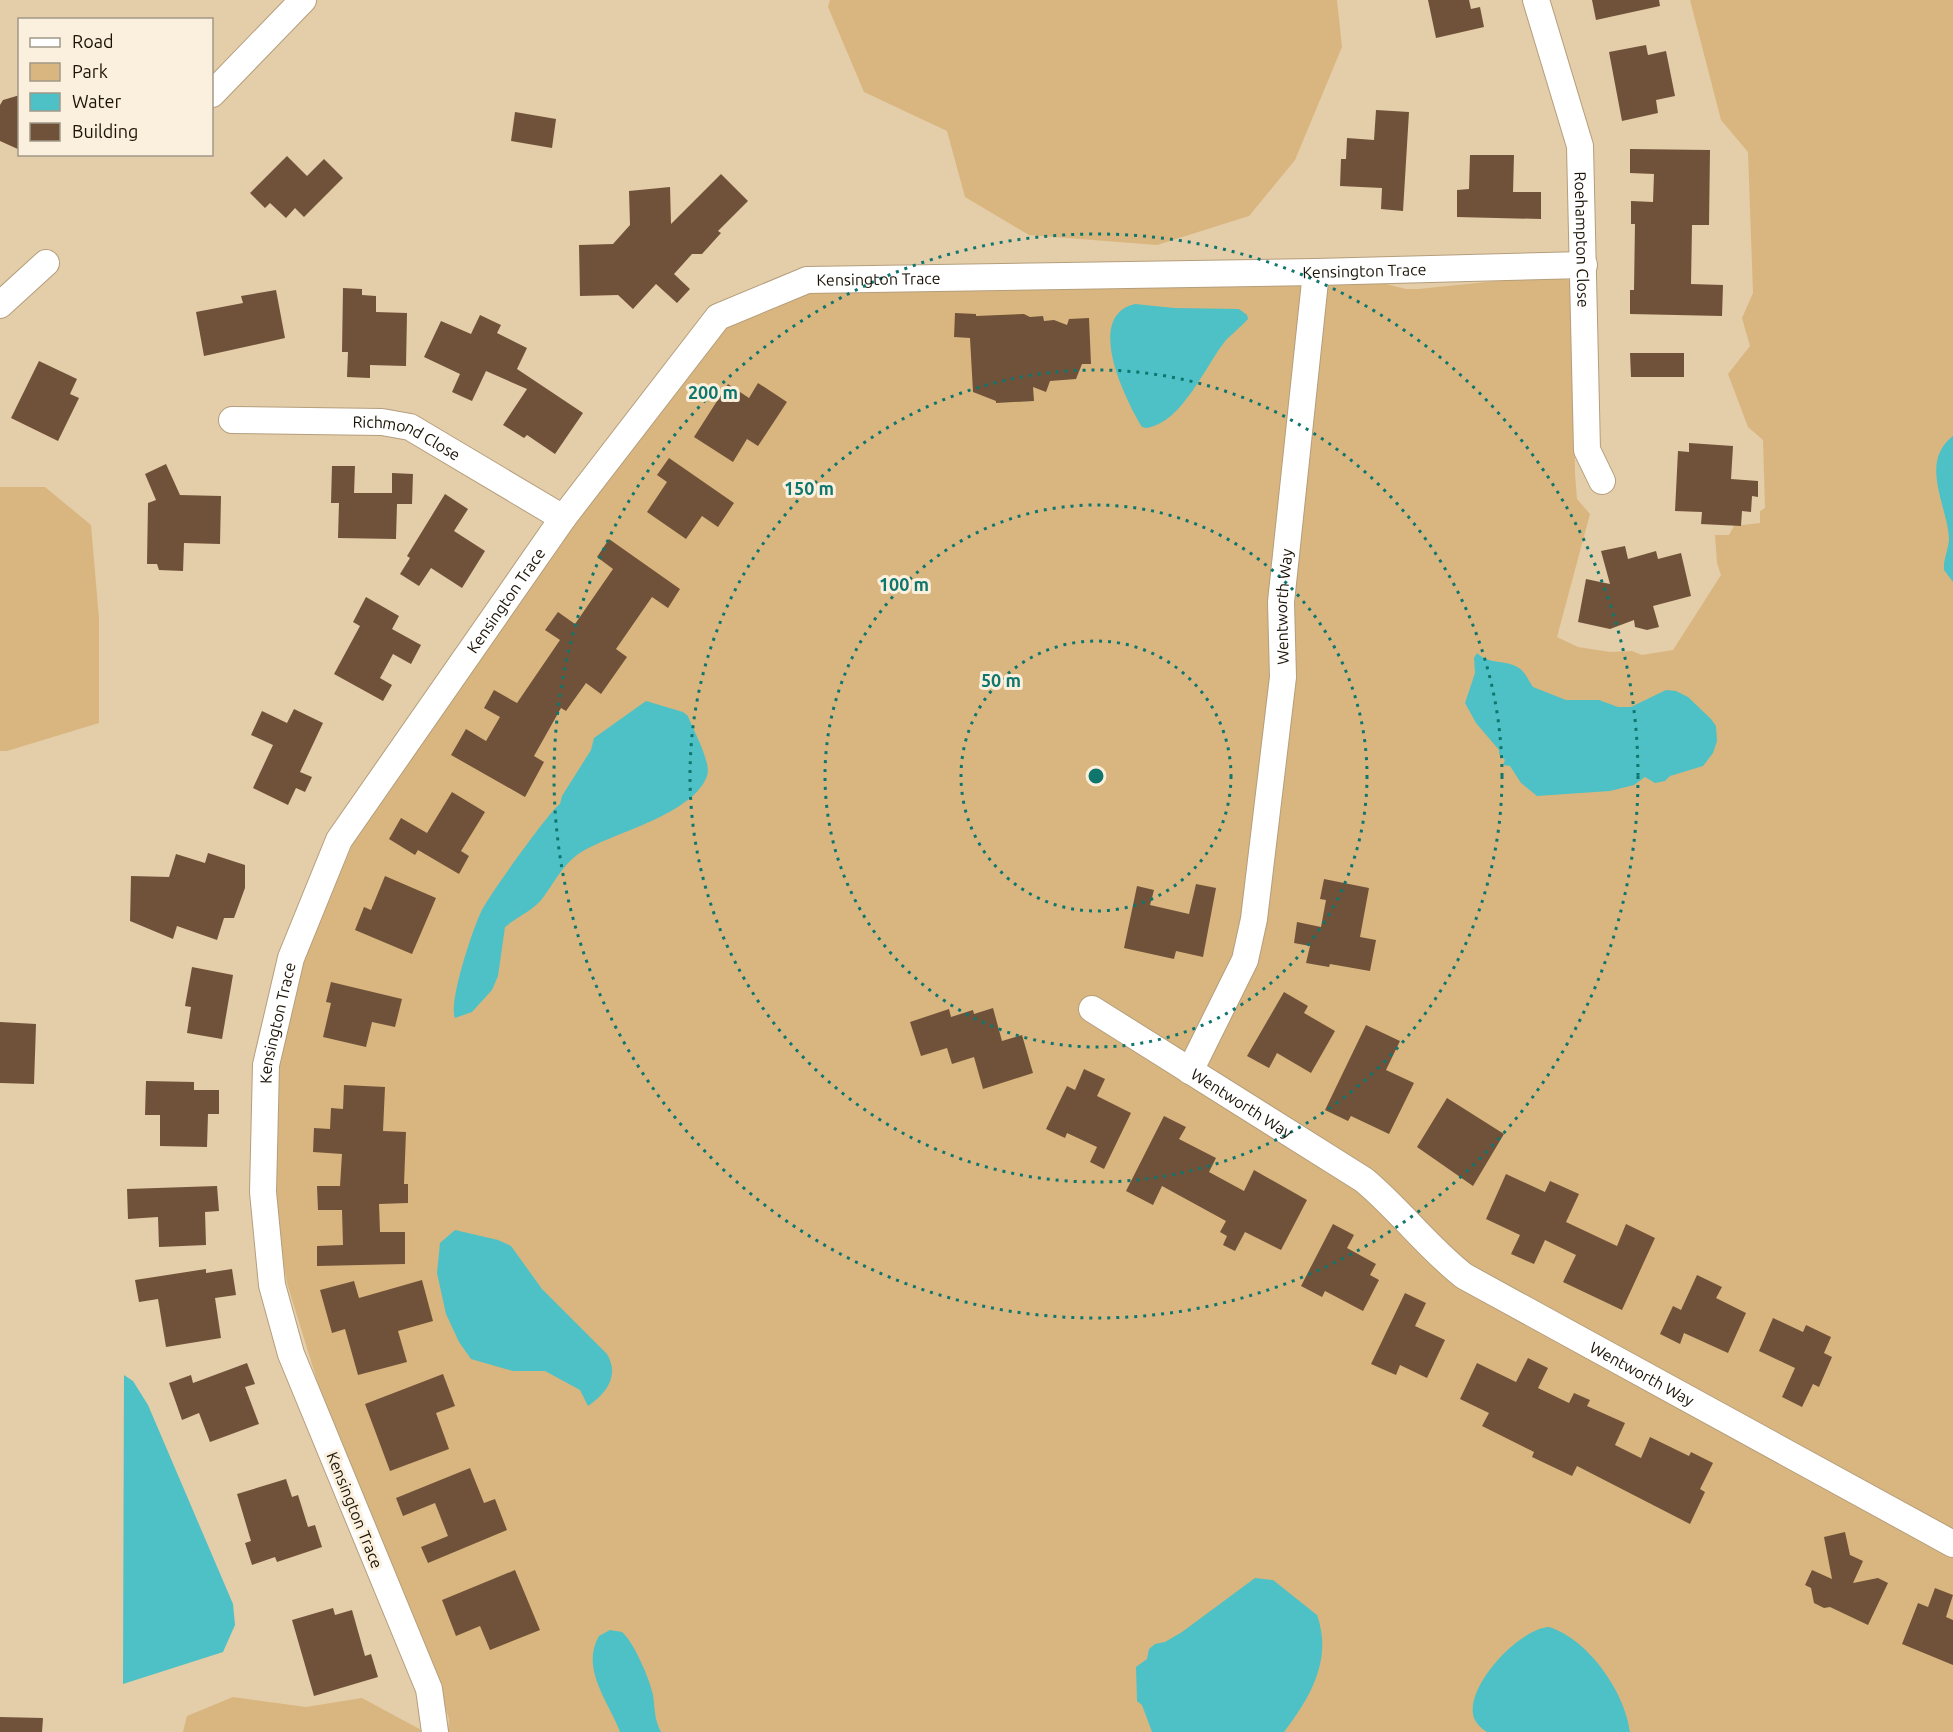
<svg xmlns="http://www.w3.org/2000/svg" width="1953" height="1732" viewBox="0 0 1953 1732" font-family="Ubuntu,sans-serif">
<style>
.green{fill:#d9b67f}
.water{fill:#4dc1c5}
.building{fill:#70523a}
.lines{fill:none;stroke-linecap:round;stroke-linejoin:round}
.minor-casing{stroke:#b59e7c;stroke-width:28}
.minor{stroke:#fff;stroke-width:26}
.ring{fill:none;stroke:#0f766e;stroke-width:3;stroke-dasharray:3 6}
.labels{text-anchor:middle;stroke-width:6;stroke-linejoin:round;paint-order:stroke}
.street-label{font-size:16px;fill:#1b1306;stroke:#fbf0de}
.centre{fill:#0f766e;stroke:#fbf0de;stroke-width:3}
.ring-label{font-size:18px;text-anchor:middle;font-weight:bold;fill:#0f766e;stroke:#fbf0de;stroke-width:6;stroke-linejoin:round;paint-order:stroke}
</style>
<rect width="100%" height="100%" fill="#e4cda9"/>
<!-- green -->
<path class="green" d="M830 0H1337L1342 47 1295 160 1249 216 1157 245 1029 235 965 197 947 131 864 92 828 7Z
M1690 0H1953V1732H448L449 1719 432 1667 331 1426 287 1283 275 1217 279 1060 301 964 357 834 718 317 807 293 1157 282 1382 283 1406 289H1418L1556 275 1573 282 1575 473 1577 499 1590 514 1557 637 1578 647 1610 652 1632 651 1642 655 1673 650 1721 575 1717 563 1715 535H1729L1734 526 1760 523V511L1765 508 1763 440 1748 427 1728 374 1750 346 1742 318 1753 293 1748 152 1721 120Z
M0 487H45L91 525 99 619V723L7 751H0Z
M233 1697 306 1707 362 1698 425 1732H183L187 1716Z"/>
<!-- water -->
<path class="water" d="M1135 304 1174 308 1239 309 1247 315 1248 319C1242 326 1234 332 1227 339 1205 365 1183 423 1146 428L1142 427C1125 399 1084 316 1135 304Z
M1953 436V582L1944 570C1943 559 1949 549 1949 538 1947 505 1919 462 1953 436Z
M1477 653C1489 665 1505 659 1519 668 1527 674 1528 680 1533 687L1566 700H1599L1618 707H1631L1666 690 1676 691 1688 697 1711 719 1716 726 1717 741 1713 753 1703 766 1670 776 1665 781 1655 783 1645 777 1634 785 1610 791 1537 796 1521 783 1510 766 1503 765 1505 760 1499 754V750L1476 723 1465 703 1475 673 1474 658Z
M646 701 683 712 688 716C693 730 712 763 707 776 693 814 616 832 583 851 563 863 555 882 542 899 532 911 517 917 505 927L498 976 492 990 472 1012 455 1018C448 1003 473 928 481 912 487 898 551 809 560 804L562 796 591 750 594 738Z
M455 1230 498 1240 511 1246 542 1289 607 1354C620 1376 606 1394 588 1406L580 1390 545 1371H513L471 1359 459 1342 446 1314 437 1273 440 1243Z
M124 1375 133 1381 148 1405 233 1604 235 1625 223 1652 123 1684Z
M1255 1578 1273 1580 1317 1615C1333 1659 1310 1698 1284 1732H1152L1142 1705 1137 1701 1136 1667 1147 1659 1149 1649 1155 1644 1165 1642 1182 1632Z
M1549 1627C1588 1639 1625 1692 1630 1732H1487C1481 1728 1474 1722 1473 1714 1468 1684 1519 1629 1549 1627Z
M610 1630 622 1632C634 1642 650 1680 653 1695 655 1708 654 1719 661 1732H620C609 1702 580 1669 599 1636Z"/>
<!-- building -->
<path class="building" d="M1428 0H1469L1471 9 1480 7 1484 27 1436 38Z
M1592 0H1659L1660 6 1596 20Z
M1646 45 1648 55 1666 51 1675 96 1656 100 1658 113 1622 121 1609 52Z
M20 95V150L0 141V105L3 100Z
M1376 110 1409 112 1403 211 1381 209 1382 188 1340 186 1341 159H1346L1347 138 1374 140Z
M515 112 556 119 552 148 511 141Z
M1630 149 1710 150 1709 225H1692L1691 284 1723 285 1722 316 1630 314V290H1634L1635 224H1631V201L1653 202 1654 174 1630 173Z
M1470 155H1514L1513 192H1541V219L1457 217V190L1469 189Z
M287 156 307 176 324 159 343 178 304 217 295 208 286 218 270 203 265 208 250 193Z
M721 174 748 201 718 231 721 233 702 254H692L674 274 690 289 677 303 656 284 633 309 618 295 580 296 579 245 613 244 630 225 629 191 670 187 671 224Z
M343 288 362 289V295L376 296V312L407 313 406 366 370 365V378L347 377 348 352H342Z
M276 290 285 338 204 356 196 312 243 303 241 296Z
M955 313 976 314V316L1024 314 1030 317 1043 316 1044 321 1054 320 1067 325 1069 319 1089 318 1091 364H1082L1076 379 1050 381 1046 392 1033 387 1034 401 996 403V401L973 392 970 338 954 337Z
M480 315 501 325 497 333 527 348 517 369 583 413 555 454 527 435 524 438 503 425 527 389 486 371 472 401 452 392 460 374 424 357 441 321 471 334Z
M1630 353H1684V377H1631Z
M39 361 77 379 70 394 79 398 58 441 11 418Z
M758 383 787 402 758 446 747 439 733 462 694 437 728 384 749 398Z
M1689 443 1733 446 1731 479 1758 481V497L1752 496 1751 512 1742 511 1741 526 1701 524 1702 512 1675 511 1678 451 1689 452Z
M669 458 734 503 718 527 702 516 686 539 647 512 667 482 657 475Z
M166 464 180 495 221 496 220 544 184 543 183 571 159 570 157 564H147L148 503 156 500 145 474Z
M332 466H355L354 493H392V473L413 474 412 504H397L396 539 338 538 339 503H331Z
M445 494 468 509 454 531 485 551 462 588 431 568 419 586 400 574 410 558 407 556Z
M609 539 680 589 668 608 652 597 616 649 627 657 601 694 586 683 566 711 561 708 534 756 544 762 525 797 451 755 466 729 486 741 500 717 484 708 494 690 517 703 560 640 545 630 558 612 575 624 613 569 597 557Z
M1625 546 1628 559 1656 551 1658 559 1681 553 1691 596 1653 606 1659 627 1647 630 1635 627 1634 620 1610 629 1578 622 1586 579 1610 584 1601 551Z
M366 597 399 616 392 629 421 645 411 664 393 654 380 678 392 685 383 701 334 674 360 626 353 622Z
M294 709 323 723 300 772 312 777 305 792 296 788 288 805 253 788 273 745 251 735 262 711 287 723Z
M452 792 485 812 461 851 469 856 459 874 418 850 415 855 389 839 401 818 427 833Z
M208 853 245 865V888L234 918H224L217 940 177 926 173 939 130 921 131 876 169 877 176 854 205 863Z
M385 876 436 898 412 954 355 930 364 907 371 910Z
M1324 879 1369 888 1360 937 1376 940 1370 971 1330 964 1329 967 1306 963 1310 946 1294 943 1297 922 1321 927 1326 900 1320 899Z
M1196 884 1216 888 1203 957 1176 951 1174 959 1124 948 1137 886 1154 890 1150 905 1189 914Z
M192 967 233 975 222 1039 187 1033 191 1007 185 1006Z
M331 982 402 999 395 1027 372 1022 366 1047 323 1037 331 1003 326 1002Z
M1284 992 1308 1006 1304 1013 1335 1031 1311 1073 1277 1053 1269 1068 1247 1056Z
M993 1008 1002 1041 1022 1035 1033 1073 983 1089 974 1057 952 1064 947 1048 921 1056 910 1022 949 1009 951 1017 973 1010 974 1014Z
M0 1022 36 1024 34 1084 0 1083Z
M1366 1025 1400 1041 1386 1070 1414 1083 1389 1134 1351 1116 1348 1121 1325 1110Z
M1084 1069 1105 1079 1097 1096 1131 1113 1104 1169 1090 1162 1097 1147 1067 1133 1065 1138 1046 1129 1067 1086 1075 1090Z
M146 1081 194 1082V1090H219V1114H208L207 1147 160 1146V1115H145Z
M344 1085 385 1087 383 1131 406 1132 404 1184H408V1203L379 1204 380 1232H405V1264L317 1266V1246L343 1245 342 1210H318L317 1186H340L342 1154 313 1152 314 1128 330 1129 331 1108 343 1109Z
M1447 1098 1504 1134 1473 1186 1417 1147Z
M1164 1116 1186 1127 1179 1139 1216 1158 1209 1172 1244 1191 1254 1170 1307 1200 1281 1250 1245 1232 1235 1251 1223 1245 1227 1236 1220 1232 1226 1221 1162 1186 1153 1205 1126 1191Z
M1506 1174 1545 1192 1550 1181 1579 1194 1566 1222 1617 1246 1626 1224 1655 1238 1622 1310 1563 1282 1576 1255 1545 1240 1534 1264 1511 1254 1520 1235 1486 1219Z
M217 1186 219 1211 205 1212 206 1245 159 1247 158 1217 128 1219 127 1189Z
M1333 1224 1354 1235 1347 1248 1376 1264 1370 1275 1379 1280 1363 1311 1325 1291 1322 1297 1301 1286Z
M206 1269V1273L232 1269 236 1295 215 1298 221 1338 166 1347 158 1299 139 1302 135 1280Z
M1697 1275 1722 1287 1716 1298 1746 1313 1728 1353 1684 1333 1680 1344 1660 1334 1673 1306 1681 1310Z
M422 1280 433 1321 398 1331 407 1362 358 1375 345 1329 332 1333 320 1290 354 1281 359 1298Z
M1405 1293 1426 1303 1415 1326 1445 1340 1427 1378 1400 1365 1396 1375 1371 1364Z
M1773 1318 1803 1332 1806 1325 1831 1337 1824 1353 1832 1357 1819 1387 1813 1384 1802 1407 1782 1397 1795 1368 1759 1351Z
M1528 1358 1548 1368 1538 1388 1569 1403 1574 1393 1590 1400 1587 1406 1625 1423 1615 1445 1641 1458 1650 1437 1689 1456 1691 1452 1713 1463 1700 1489 1705 1492 1690 1524 1577 1466 1572 1476 1532 1457 1534 1452 1482 1426 1489 1413 1460 1399 1477 1363 1516 1382Z
M247 1363 255 1384 245 1387 259 1424 210 1442 199 1413 182 1420 169 1383 191 1375 193 1383Z
M443 1374 455 1406 436 1413 449 1449 390 1471 365 1404Z
M470 1468 484 1503 495 1499 507 1530 428 1563 421 1547 448 1536 435 1503 403 1516 396 1498Z
M286 1479 292 1497 298 1495 308 1527 315 1525 322 1547 277 1562 275 1557 252 1565 245 1543 251 1541 237 1494Z
M1845 1532 1850 1555 1863 1561 1853 1583 1878 1578 1888 1583 1868 1625 1830 1607 1824 1608 1814 1603 1811 1588 1805 1585 1812 1570 1832 1579 1824 1537Z
M515 1570 540 1630 490 1650 480 1626 456 1636 442 1600Z
M1935 1588 1953 1595 1946 1617 1953 1620V1665L1902 1644 1918 1603 1928 1607Z
M333 1608 335 1615 352 1610 365 1656 371 1654 378 1677 314 1696 292 1620Z
M0 1717 43 1718 42 1732H0Z"/>
<g class="lines">
<defs>
<g id="minor">
<path id="s1" d="M1536 0 1580 146 1587 450 1602 481"/>
<path d="M212 94 303 0"/>
<path d="M0 305 46 263"/>
<path id="s2" d="M232 420 382 422 410 427 563 518"/>
<path id="s3" d="M1092 1009 1364 1180C1400 1210 1427 1247 1464 1276L1953 1544"/>
<path id="s4" d="M1190 1071 1245 960 1254 919 1283 677 1281 602 1316 272"/>
<path id="s5" d="M435 1732 429 1689 291 1354 272 1285 263 1192 266 1065 291 958 339 840 563 518 718 317 807 280 1316 272 1584 265"/>
</g>
</defs>
<!-- minor casing -->
<use href="#minor" class="minor-casing"/>
<!-- minor -->
<use href="#minor" class="minor"/>
</g>
<!-- distance rings -->
<g class="ring">
<circle cx="1096" cy="776" r="135"/>
<circle cx="1096" cy="776" r="271"/>
<circle cx="1096" cy="776" r="406"/>
<circle cx="1096" cy="776" r="542"/>
</g>
<g class="labels">
<!-- street labels -->
<g class="street-label">
<text dy="6" stroke="none"><textPath href="#s1" startOffset="246">Roehampton Close</textPath></text>
<text dy="6" stroke="none"><textPath href="#s5" startOffset="2235">Kensington Trace</textPath></text>
<text dy="6" stroke="none"><textPath href="#s5" startOffset="1749">Kensington Trace</textPath></text>
<text dy="6" stroke="none"><textPath href="#s2" startOffset="178">Richmond Close</textPath></text>
<text dy="6" stroke="none"><textPath href="#s5" startOffset="1227">Kensington Trace</textPath></text>
<text dy="6" stroke="none"><textPath href="#s4" startOffset="480">Wentworth Way</textPath></text>
<text dy="6" stroke="none"><textPath href="#s5" startOffset="741">Kensington Trace</textPath></text>
<text dy="6" stroke="none"><textPath href="#s3" startOffset="177">Wentworth Way</textPath></text>
<text dy="6" stroke="none"><textPath href="#s3" startOffset="663">Wentworth Way</textPath></text>
<text transform="translate(355 1510) rotate(68)" y="6">Kensington Trace</text>
</g>
</g>
<circle cx="1096" cy="776" r="9" class="centre"/>
<g class="ring-label">
<text x="713" y="399">200 m</text>
<text x="809" y="495">150 m</text>
<text x="904" y="591">100 m</text>
<text x="1001" y="687">50 m</text>
</g>
<!-- legend -->
<rect x="18" y="18" width="195" height="138" fill="#fbf0de" stroke="#a19888" stroke-width="1.5"/>
<rect x="30" y="38" width="30" height="9" fill="#ffffff" stroke="#a19888" stroke-width="1.5"/>
<text x="72" y="48" font-size="18" fill="#1b1306">Road</text>
<rect x="30" y="63" width="30" height="18" fill="#d9b67f" stroke="#a19888" stroke-width="1.5"/>
<text x="72" y="78" font-size="18" fill="#1b1306">Park</text>
<rect x="30" y="93" width="30" height="18" fill="#4dc1c5" stroke="#a19888" stroke-width="1.5"/>
<text x="72" y="108" font-size="18" fill="#1b1306">Water</text>
<rect x="30" y="123" width="30" height="18" fill="#70523a" stroke="#a19888" stroke-width="1.5"/>
<text x="72" y="138" font-size="18" fill="#1b1306">Building</text>
</svg>
